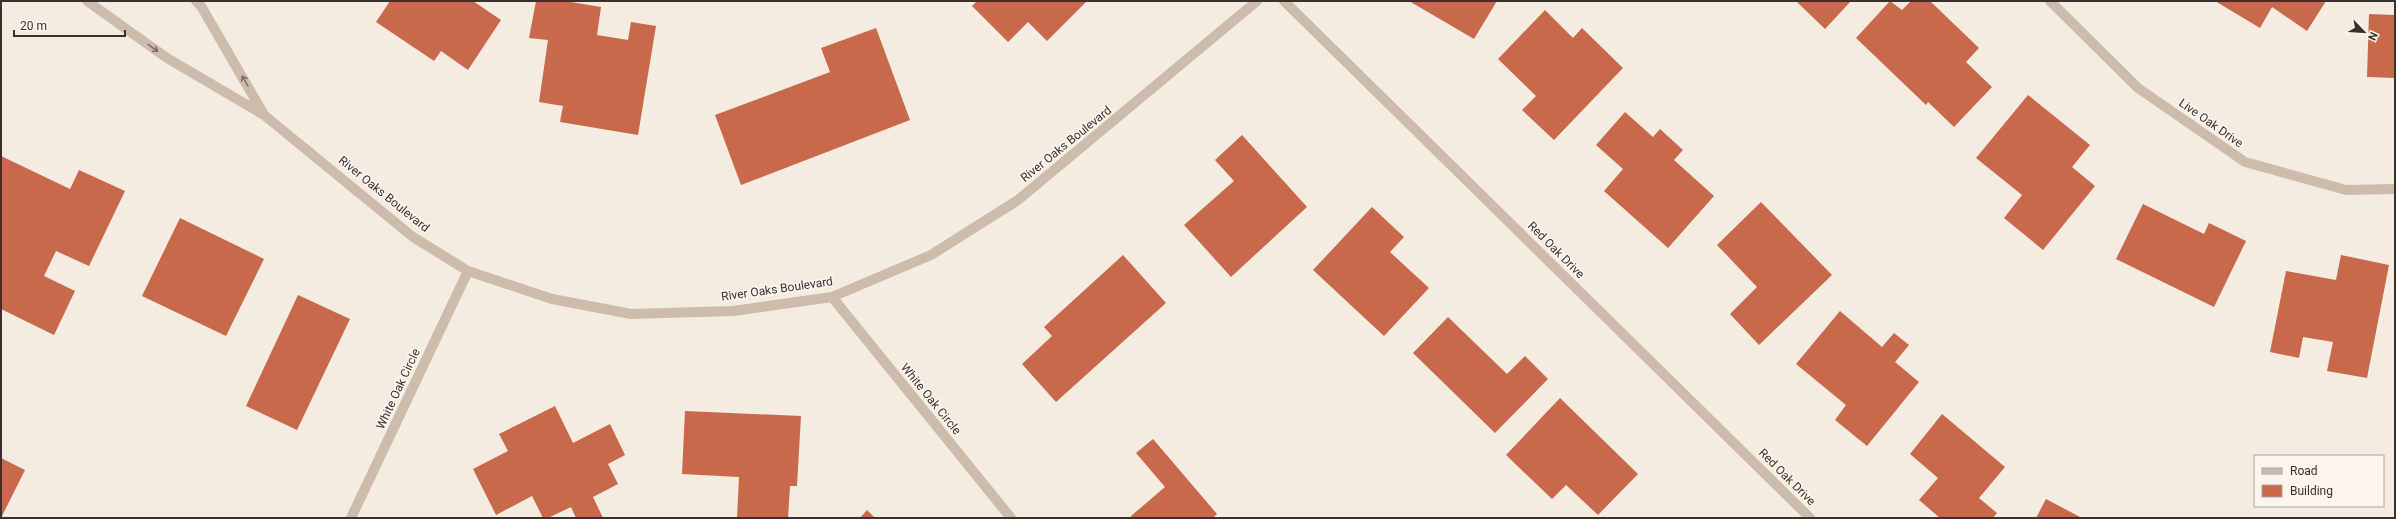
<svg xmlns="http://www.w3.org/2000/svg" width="2396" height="519" viewBox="0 0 2396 519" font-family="Roboto,sans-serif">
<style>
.building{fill:#c8694b}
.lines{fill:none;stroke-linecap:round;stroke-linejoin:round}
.street{stroke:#cdbbac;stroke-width:10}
.oneway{stroke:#7d6f65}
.labels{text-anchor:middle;stroke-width:3.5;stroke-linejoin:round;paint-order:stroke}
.street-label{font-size:12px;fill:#3b302b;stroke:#fbf5ee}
</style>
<rect width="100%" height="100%" fill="#f4ebe1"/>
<!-- building -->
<path class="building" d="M390 1H473L501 20 468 70 441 51 434 61 376 22Z
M536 1H565L601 7 597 35 628 40 631 22 656 26 638 135 560 122 563 106 539 102 548 40 529 38Z
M977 1H1087L1047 41 1028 22 1008 42 972 6Z
M1409 1H1497L1474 39Z
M1796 1H1851L1825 29Z
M1890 1 1902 10 1911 1H1930L1979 48 1966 62 1992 87 1954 127 1928 102 1926 105 1856 38Z
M2215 1H2326L2307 31 2272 7 2260 28Z
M1545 10 1573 38 1582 28 1623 68 1554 140 1522 110 1536 96 1498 59Z
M2369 14 2395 15V78L2367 77Z
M876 28 910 120 741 185 715 115 830 72 821 48Z
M2028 95 2090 145 2072 167 2095 186 2043 250 2004 218 2022 195 1976 158Z
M1625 112 1653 137 1660 129 1683 150 1674 160 1714 196 1668 248 1604 191 1623 169 1596 145Z
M1242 135 1307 207 1231 277 1184 225 1234 181 1215 160Z
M1 156 70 189 79 170 125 191 89 266 56 251 44 276 75 291 54 335 1 309Z
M1761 202 1832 275 1759 345 1730 314 1757 287 1717 245Z
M2143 204 2204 234 2209 223 2246 241 2214 307 2116 259Z
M1372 207 1404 237 1390 252 1429 288 1384 336 1313 270Z
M180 218 264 259 226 336 142 296Z
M1123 255 1166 303 1056 402 1022 364 1052 336 1044 327Z
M2341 255 2389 265 2367 378 2327 371 2333 342 2303 337 2299 358 2270 352 2286 271 2336 280Z
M298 295 350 319 297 430 246 406Z
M1840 311 1882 347 1894 333 1909 345 1895 362 1919 382 1867 446 1835 420 1846 405 1796 364Z
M1448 317 1507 374 1525 356 1548 379 1495 433 1413 353Z
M1560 398 1638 474 1598 515 1566 485 1552 499 1506 455Z
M555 406 573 443 610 424 625 455 608 464 618 484 593 497 603 518H576L571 507 548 518H543L532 496 496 515 473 469 508 451 499 434Z
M685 411 801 416 797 486H790L788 518H737L739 477 682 474Z
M1942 414 2005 467 1979 498 1997 513 1993 518H1940L1919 500 1938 478 1910 454Z
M1153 439 1217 514 1213 518H1132L1131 516 1165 487 1136 453Z
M1 458 25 470 1 518Z
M2046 499 2082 518H2036Z
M867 510 875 518H860Z"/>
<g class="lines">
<!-- street -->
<path class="street" d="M87 1 167 58 264 115 413 237 468 271 552 299 631 314 733 311 832 297 931 255 1018 200 1257 1
M196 1 201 6 263 113
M1284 1 1810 518
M2050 1 2138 88 2245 162 2346 190 2395 189
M832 297 1011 518
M351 518 468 271"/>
</g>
<!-- one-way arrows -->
<defs><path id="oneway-shaft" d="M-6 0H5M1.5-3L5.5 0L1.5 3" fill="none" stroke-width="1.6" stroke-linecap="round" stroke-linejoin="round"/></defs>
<g class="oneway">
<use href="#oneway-shaft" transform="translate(153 48) rotate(36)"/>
<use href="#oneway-shaft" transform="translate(245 81) rotate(-120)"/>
</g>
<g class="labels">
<!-- street labels -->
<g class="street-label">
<text transform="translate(2211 123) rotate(35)" y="4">Live Oak Drive</text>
<text transform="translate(1066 144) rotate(-39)" y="4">River Oaks Boulevard</text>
<text transform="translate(384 194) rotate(39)" y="4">River Oaks Boulevard</text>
<text transform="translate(1556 250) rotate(45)" y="4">Red Oak Drive</text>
<text transform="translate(777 289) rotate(-8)" y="4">River Oaks Boulevard</text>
<text transform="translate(398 389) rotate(-65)" y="4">White Oak Circle</text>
<text transform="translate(931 399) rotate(51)" y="4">White Oak Circle</text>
<text transform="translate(1787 477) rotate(45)" y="4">Red Oak Drive</text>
</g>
</g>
<!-- border -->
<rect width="2396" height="519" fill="none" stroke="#3b302b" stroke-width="4"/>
<!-- legend -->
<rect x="2254" y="455" width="130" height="52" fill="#fbf5ee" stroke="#aea6a0"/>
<rect x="2262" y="468" width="20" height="6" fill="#cdbbac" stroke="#aea6a0"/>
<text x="2290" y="475" font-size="12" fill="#3b302b">Road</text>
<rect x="2262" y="485" width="20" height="12" fill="#c8694b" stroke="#aea6a0"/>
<text x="2290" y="495" font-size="12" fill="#3b302b">Building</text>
<!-- north arrow -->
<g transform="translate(2364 32) rotate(115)" stroke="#fbf5ee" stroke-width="3" paint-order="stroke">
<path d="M0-3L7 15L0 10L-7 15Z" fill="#3b302b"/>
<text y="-6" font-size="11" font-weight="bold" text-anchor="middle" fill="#3b302b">N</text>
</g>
<!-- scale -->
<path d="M14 30v6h111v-6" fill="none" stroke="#3b302b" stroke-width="2"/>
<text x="20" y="30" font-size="12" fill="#3b302b" stroke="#fbf5ee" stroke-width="3" paint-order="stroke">20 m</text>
</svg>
